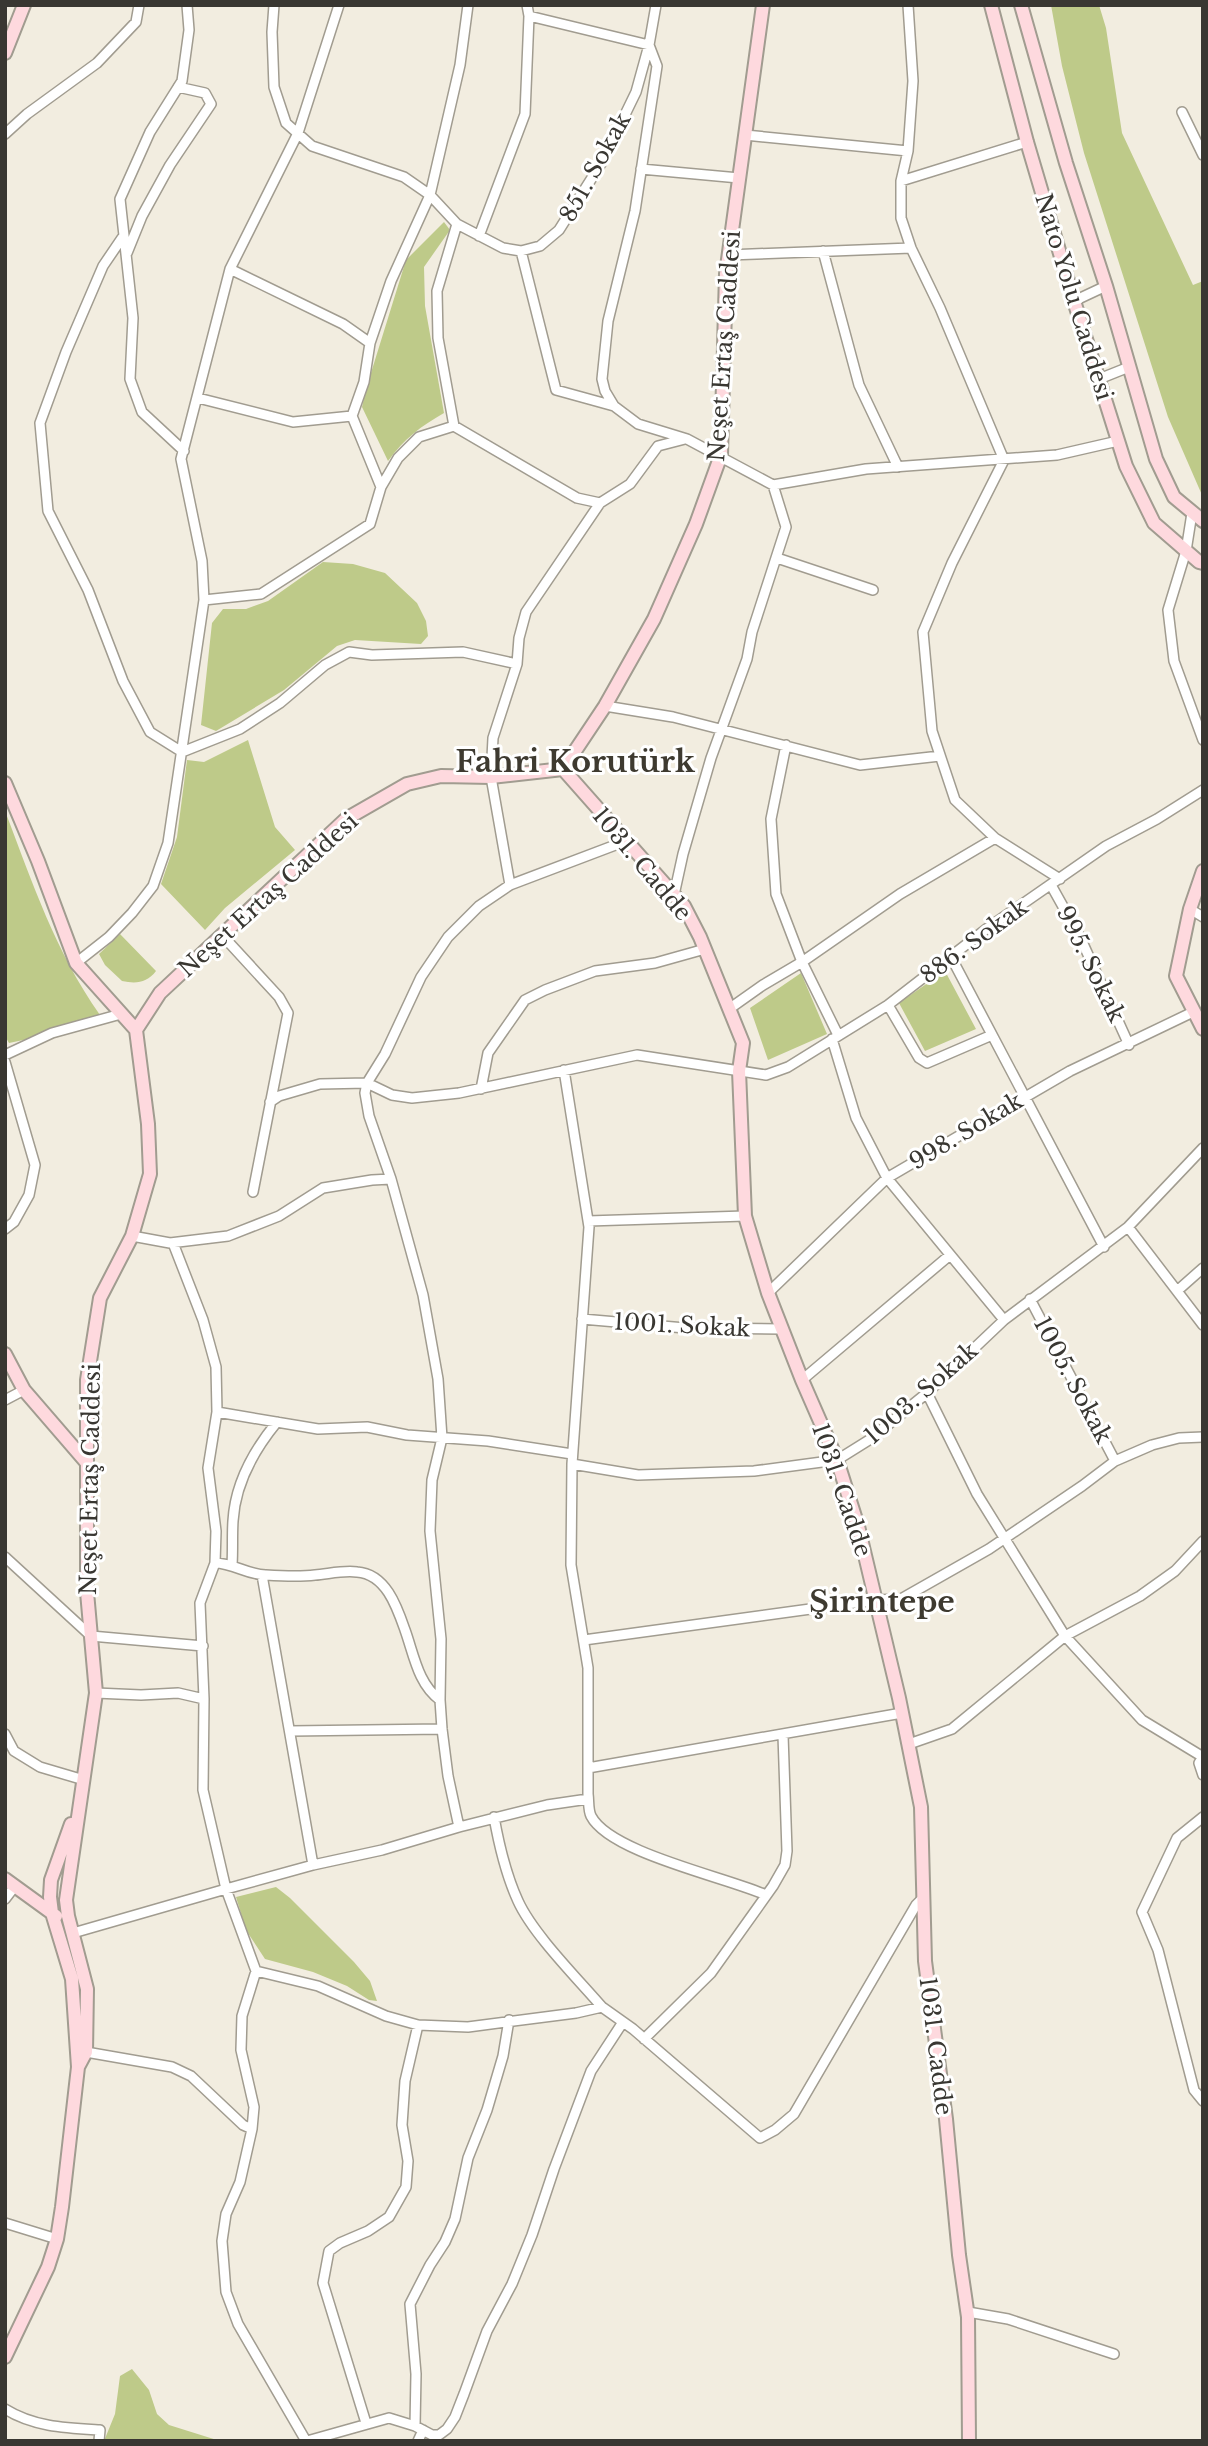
<svg xmlns="http://www.w3.org/2000/svg" width="1208" height="2446" viewBox="0 0 1208 2446" font-family="'Libre Baskerville',serif">
<style>
.green{fill:#beca89}
.lines{fill:none;stroke-linecap:round;stroke-linejoin:round}
.street-casing{stroke:#a19c90;stroke-width:12}
.secondary-casing{stroke:#a19c90;stroke-width:16}
.street{stroke:#fff;stroke-width:9}
.secondary{stroke:#fed9de;stroke-width:12}
.labels{text-anchor:middle;stroke-width:6;stroke-linejoin:round;paint-order:stroke}
.street-label{font-size:23px;fill:#393732;stroke:#fff}
.district-label{font-size:30px;font-weight:bold;fill:#3e3a30;stroke:#fff}
</style>
<rect width="100%" height="100%" fill="#f2ede0"/>
<!-- green -->
<path class="green" d="M1051 5H1099L1106 28 1122 133 1193 285 1203 281 1202 495 1168 417 1084 153 1062 66Z
M444 222 450 230 424 267 425 306 444 413C421 426 404 439 388 461L362 407 366 389 406 260Z
M323 562 353 564 385 573 417 603 426 621 428 636 421 644 355 640 337 646 284 690 216 731 201 725 212 623 223 609H246L268 601Z
M248 740 275 827 295 850 225 908 205 930 161 884 177 837 187 760 204 762Z
M5 811C33 884 55 951 100 1015L33 1038 9 1043 5 1036Z
M120 934 156 971C147 983 136 984 122 981L105 965 99 954Z
M945 971 976 1029 925 1051 899 1003Z
M801 973 827 1034 768 1060 750 1008Z
M276 1887 290 1898 354 1962 370 1981 377 2001 369 2000 347 1986 313 1972 265 1959 246 1930 236 1897Z
M132 2369 149 2390 157 2414 169 2425 220 2441H104L115 2414 120 2376Z"/>
<g class="lines">
<defs>
<path id="street" d="M274 5 272 32 274 87 286 123 312 146 404 177 430 195 457 224 503 248 521 251 540 246 559 230 602 162 636 92 649 45 656 5
M908 5 913 81 908 151 901 181V218L911 248 940 308 1004 460 952 563 923 632 932 731 955 800 995 838 1060 879
M529 16 649 45 657 66 635 211 608 321 602 379 605 391 614 406 638 424 687 439 773 485 866 469 1057 455 1118 441
M1182 112 1203 155
M5 134 27 114 97 63 136 22 139 5
M745 135 908 151
M641 169 739 178
M901 181 1027 142
M457 224 437 291 438 338 454 426 577 498 600 503
M479 236 525 114 529 16 527 5
M122 238 103 266 66 352 40 423 48 511 88 590 123 681 150 732 182 752
M521 251 556 390 614 406
M823 251 859 385 898 467
M127 253 142 216 170 165 211 104 205 93 178 87
M728 255 911 248
M230 269 343 324 370 343
M1074 301 1106 286
M1099 379 1129 367
M198 398 293 422 352 416
M184 451 142 412 130 379 133 318 120 199 150 132 182 81 189 30 187 5
M381 487 352 416 364 382 370 343 391 281 430 195 460 65 468 5
M1192 513 1186 551 1168 610 1174 661 1203 740
M777 558 873 590
M204 600 261 594 370 524 381 487 398 458 419 437 454 426
M605 706 673 717 860 765 940 756
M786 745 771 819 776 894 802 962 838 1035
M182 752 240 729 280 703 325 665 349 652 372 655 463 652 517 664
M510 885 491 777 493 738 517 664 519 638 526 612 600 503 630 484 658 446 685 439
M1051 885 1080 937 1129 1045
M674 895 683 854 711 758 747 659 752 632 786 527 773 485
M1190 909 1203 917
M222 935 279 997 288 1013 253 1192
M951 957 1104 1247
M76 963 109 937 132 913 153 886 168 843 204 600 202 561 181 459 230 269 298 133 339 5
M888 1005 919 1058 927 1063 992 1035
M729 1009 763 985 802 962 900 894 995 838
M832 1039 856 1118 887 1178 1004 1320
M5 1055 52 1033 121 1014
M5 1062 35 1165 29 1195 14 1222 5 1229
M564 1070 589 1227 572 1464 571 1565 588 1668V1794C589 1801 588 1810 591 1816 610 1853 726 1877 766 1895
M481 1089 488 1053 525 1000 545 990 595 971 655 963 705 949
M270 1102 279 1096 320 1084 367 1083 392 1095 412 1098 459 1093 637 1055 766 1075 788 1067 888 1005 985 930 1106 846 1157 819 1203 790
M588 1221 745 1216
M1128 1227 1203 1325
M132 1236 170 1243 228 1236 279 1216 323 1188 372 1180 391 1179
M173 1243 203 1320 216 1367 217 1412 208 1468 216 1531 215 1563 200 1603 204 1699 203 1790 226 1889 256 1971
M1177 1291 1203 1268
M768 1293 887 1178 1070 1071 1193 1012
M1030 1299 1115 1461
M582 1319 685 1328 782 1329
M802 1380 950 1255
M927 1393 977 1494 1065 1636 1142 1720 1203 1757
M5 1400 24 1390
M217 1412 318 1429 367 1427 407 1435 488 1441 572 1454
M572 1464 638 1475 754 1471 837 1460 869 1440 927 1393 1004 1320 1128 1227 1203 1148
M5 1557 91 1636 203 1646
M215 1563C233 1563 248 1575 266 1575 282 1576 299 1577 315 1575 328 1574 344 1570 357 1572 386 1574 397 1607 405 1630 414 1655 418 1684 440 1700
M232 1565C233 1550 232 1536 233 1521 235 1485 254 1450 277 1422
M262 1575 313 1865
M584 1640 876 1600 901 1599 989 1549 1082 1486 1115 1461 1152 1445 1179 1438 1203 1437
M96 1693 141 1695 178 1693 204 1699
M291 1731 442 1729
M5 1734 14 1751 40 1767 84 1780
M909 1744 952 1729 1065 1636 1140 1596 1175 1571 1203 1541
M1203 1757 1199 1763 1203 1775
M588 1768 902 1713
M494 1817C499 1845 506 1875 518 1901 533 1934 577 1978 602 2007
M1203 1817 1177 1838 1142 1912 1158 1950 1194 2090 1203 2101
M459 1827 448 1776 442 1729 440 1700 441 1639 430 1531 432 1480 442 1438 438 1379 423 1295 391 1179 369 1116 365 1093 367 1083 385 1054 421 977 448 937 479 906 510 885 626 841
M5 1899 15 1886
M73 1933 226 1889 313 1865 382 1850 459 1827 547 1805 588 1799
M256 1971 318 1986 386 2016 418 2025 468 2027 576 2013 602 2007 633 2029 760 2138 775 2130 794 2114 916 1905 923 1898
M256 1971 242 2016 241 2050 254 2107 252 2129 240 2182 226 2214 222 2241 226 2292 238 2324 306 2441
M644 2039 711 1973 773 1886 785 1865 787 1851 783 1735
M86 2052 172 2067 191 2076 243 2125 252 2129
M5 2223 57 2239
M968 2312 1008 2319 1114 2354
M5 2409C34 2427 66 2428 100 2430L99 2441
M366 2423 323 2283 329 2251 340 2243 368 2231 389 2217 406 2187 408 2161 402 2125 405 2081 418 2025
M415 2426 416 2374 410 2304 430 2265 445 2242 455 2219 468 2158 487 2110 503 2056 509 2020
M307 2441 389 2418 415 2426 432 2435H439L447 2429 455 2417 464 2394 487 2331 512 2284 532 2235 554 2169 591 2071 623 2022
M418 2441 423 2430"/>
<path id="secondary" d="M991 5 1027 142 1074 301 1126 466 1154 523 1199 562 1203 563
M1021 5 1066 163 1106 286 1156 459 1174 497 1203 521
M5 53 24 5
M563 769 684 906 700 937 743 1043 739 1071 745 1216 768 1293 802 1380 837 1460 858 1526 899 1698 921 1807 925 1961 946 2119 959 2255 968 2317 969 2441
M5 783 38 861 76 963 136 1030
M1203 871 1190 909 1176 976 1203 1029
M5 1354 24 1390 87 1463
M5 1879 56 1916
M78 2067 86 2052 87 1989 68 1916 66 1900 96 1693 87 1592V1380L100 1298 132 1236 150 1174 148 1124 136 1030 160 993 346 819 407 784 441 776 491 777 563 769 605 706 654 619 696 524 721 455 726 274 763 5
M5 2357 48 2267 57 2239 62 2207 78 2067 72 1979 52 1913 50 1897 51 1880 71 1824"/>
</defs>
<!-- street casing -->
<use href="#street" class="street-casing"/>
<!-- secondary casing -->
<use href="#secondary" class="secondary-casing"/>
<!-- street -->
<use href="#street" class="street"/>
<!-- secondary -->
<use href="#secondary" class="secondary"/>
</g>
<g class="labels">
<!-- street labels -->
<g class="street-label">
<text transform="translate(595 167) rotate(-61)" y="8">851. Sokak</text>
<text transform="translate(1074 297) rotate(73)" y="8">Nato Yolu Caddesi</text>
<text transform="translate(724 346) rotate(-86)" y="8">Neşet Ertaş Caddesi</text>
<text transform="translate(642 864) rotate(50)" y="8">1031. Cadde</text>
<text transform="translate(268 895) rotate(-42)" y="8">Neşet Ertaş Caddesi</text>
<text transform="translate(974 941) rotate(-36)" y="8">886. Sokak</text>
<text transform="translate(1091 964) rotate(64)" y="8">995. Sokak</text>
<text transform="translate(966 1131) rotate(-31)" y="8">998. Sokak</text>
<text transform="translate(682 1325) rotate(3)" y="8">1001. Sokak</text>
<text transform="translate(1073 1380) rotate(62)" y="8">1005. Sokak</text>
<text transform="translate(921 1393) rotate(-41)" y="8">1003. Sokak</text>
<text transform="translate(90 1479) rotate(-89)" y="8">Neşet Ertaş Caddesi</text>
<text transform="translate(842 1490) rotate(71)" y="8">1031. Cadde</text>
<text transform="translate(936 2046) rotate(83)" y="8">1031. Cadde</text>
</g>
<!-- district labels -->
<g class="district-label">
<text x="575" y="772">Fahri Korutürk</text>
<text x="882" y="1612">Şirintepe</text>
</g>
</g>
<!-- border -->
<rect width="1208" height="2446" fill="none" stroke="#393732" stroke-width="14"/>
</svg>
